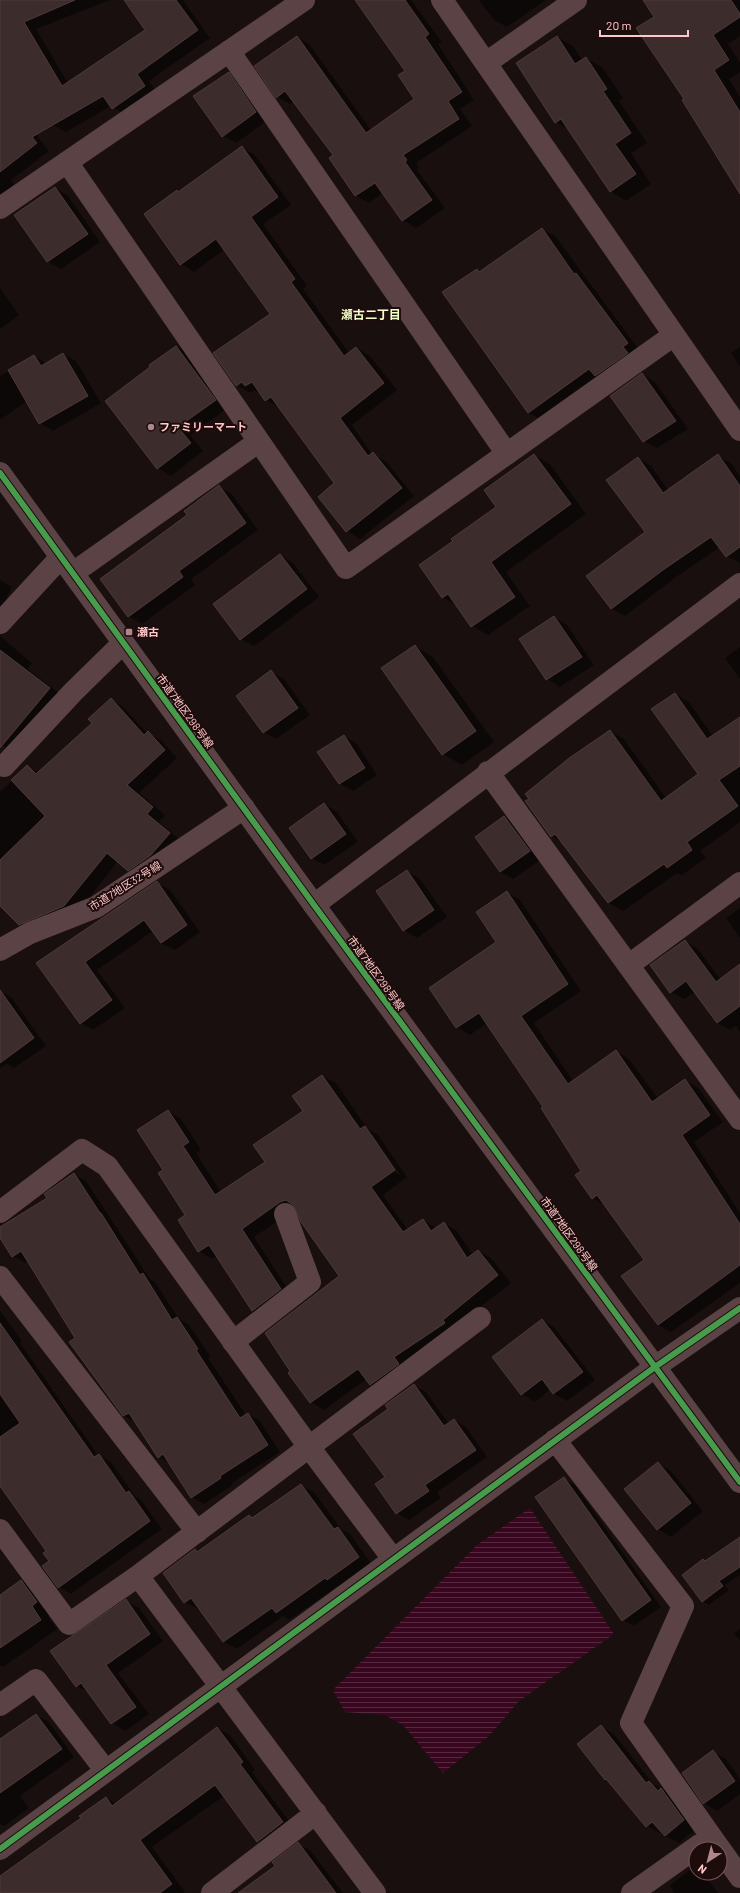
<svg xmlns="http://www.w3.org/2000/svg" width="740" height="1893" viewBox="0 0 740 1893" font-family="Barlow,'Noto Sans JP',sans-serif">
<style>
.water{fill:url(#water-rules)}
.shadow{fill:#0007;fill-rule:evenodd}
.building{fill:#3d2c2c;stroke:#4f3939}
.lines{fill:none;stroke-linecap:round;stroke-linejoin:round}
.minor{stroke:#5b4345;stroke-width:22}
.tertiary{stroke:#5b4345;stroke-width:22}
.cycleway-casing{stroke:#1e0b0b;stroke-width:8}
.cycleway{stroke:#469c4c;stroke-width:6}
.poi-dot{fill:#af8788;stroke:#1e0b0b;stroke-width:1.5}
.labels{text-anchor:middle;stroke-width:4;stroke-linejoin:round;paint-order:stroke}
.poi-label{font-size:11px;font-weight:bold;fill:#ffc7c9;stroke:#1e0b0b;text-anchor:start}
.street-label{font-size:11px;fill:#ffc7c9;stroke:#1e0b0b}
.neighbourhood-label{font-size:12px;font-weight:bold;fill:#f3ffc9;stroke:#1e0b0b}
</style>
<defs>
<pattern id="water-rules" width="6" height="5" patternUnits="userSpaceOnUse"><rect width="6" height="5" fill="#38071f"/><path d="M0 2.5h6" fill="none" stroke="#562a3e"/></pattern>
</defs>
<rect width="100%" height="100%" fill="#1a0f0f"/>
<!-- water -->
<path class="water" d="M530 1508 614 1634 519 1701 489 1736 443 1773 403 1725 385 1715 345 1712 333 1690 477 1545Z"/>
<!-- shadow -->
<path class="shadow" d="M0 0H110L36 29 68 83 146 30 125 0H183L210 38 149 81 158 94 126 115 111 106 66 132 53 125 33 91 0 109Z
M371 0H411L442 42 438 44 474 100 460 109 472 126 416 163 419 168 417 170 445 208 416 228 403 220 383 193 369 203 356 196 330 159 335 156 294 102 290 104 277 97 297 37 310 45 371 130 415 99 406 71Z
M479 0H544L545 1 507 27 494 20Z
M676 0H740V36L728 44 740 62V72L729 79 740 97V178L685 100Z
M557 37 573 46 582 60 586 58 602 67 623 98 619 101 647 143 631 153 651 184 626 201 610 191 570 130 556 122Z
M229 74 242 81 268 120 236 143 223 136Z
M35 133 49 151 11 180 16 188 0 198V139Z
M242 147 255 155 291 205 263 224 307 286 303 289 349 353 356 348 369 355 397 390 352 425 372 454 386 461 414 496 360 539 347 531 319 497 335 484 280 407 266 400 260 392 258 393 254 390 250 393 237 385 271 314 225 249 194 272 181 264 179 193Z
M55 188 68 196 100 242 61 269 48 262 15 215Z
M542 229 555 236 640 351 542 420 529 413 444 292 477 270 480 272Z
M0 288 19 315 0 329Z
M177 347 190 354 228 408 190 435 203 451 171 476 158 468Z
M740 347V366L731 353Z
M63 354 76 361 101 403 53 431 40 423 27 401 0 420V376L34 356 47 364Z
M642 374 655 382 688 429 657 448 644 441Z
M534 455 550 464 586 514 506 572 530 606 488 635 472 626 457 606 443 597 498 508Z
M718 456 731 463 740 476V563L726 556 719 548 676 577 625 616 611 608 646 533 638 458 651 466 669 491Z
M219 487 232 494 258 530 191 579 195 585 142 624 128 616 189 516Z
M280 555 293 563 319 597 254 646 241 639Z
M0 580 12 587 0 612Z
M554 617 567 625 594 665 560 687 547 679Z
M0 636 32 663 28 669 64 697 17 754 0 744Z
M415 646 433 657 494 742 462 765 443 754Z
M740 647V679L725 658Z
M271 672 284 679 310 715 276 739 263 732Z
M675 694 689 702 713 736 740 718V822L700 851 706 858 682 875 677 873 623 911 609 903 564 843 551 836 610 731 624 739 666 798 699 774Z
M111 699 123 707 147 733 161 740 177 758 139 793 165 815 159 822 181 841 141 877 118 861 77 913 32 932 19 924 0 904V792L27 766 39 773 93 723Z
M344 736 357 744 377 775 353 791 340 784 319 752Z
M324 804 337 812 358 842 324 865 311 858Z
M504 817 517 824 542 859 513 879 500 872Z
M407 871 420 879 447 917 417 938 404 930Z
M157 883 170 890 200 932 175 950 161 943 153 931 97 970 125 1008 93 1030 80 1023 38 964Z
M507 892 520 900 581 991 534 1023 573 1081 616 1051 629 1059 658 1099 685 1080 698 1088 723 1122 694 1142 740 1213V1283L671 1332 658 1325 645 1260 606 1206 593 1198 576 1176 582 1171 544 1107 487 1023 470 1035 457 1027 498 942Z
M740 908V938L726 918Z
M685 941 698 949 721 980 740 976V1032L736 1026 730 1030 717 1023 695 992 684 999 671 992Z
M0 991 11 997 46 1046 14 1068 7 1064 0 1068Z
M322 1076 336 1083 367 1128 378 1135 407 1177 383 1195 408 1230 423 1220 436 1228 444 1223 457 1231 473 1255 478 1251 491 1258 511 1283 455 1327 384 1392 371 1384 367 1379 324 1410 311 1402 340 1276 296 1209 254 1237 293 1297 266 1318 253 1311 217 1256 212 1259 199 1251 187 1215 164 1170 168 1111 181 1119 201 1150 196 1153 221 1192 267 1163 304 1112ZM369 1134H372L399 1173 397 1174Z
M74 1174 86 1181 150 1279 155 1282 179 1319 189 1325 210 1356 208 1358 246 1415 248 1414 260 1421 280 1452 232 1483 233 1485 204 1504 191 1497 170 1464 159 1457 136 1423 124 1416 71 1342 77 1338 29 1261 25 1263 13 1256 0 1236V1228L48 1198Z
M0 1311 22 1341 20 1343 98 1455 111 1462 135 1496 141 1500 162 1529 71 1594 59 1587 47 1551 0 1485Z
M542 1320 555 1328 595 1380 567 1401 554 1394 551 1389 535 1402 522 1394Z
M414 1385 426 1392 449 1424 454 1420 466 1427 487 1457 437 1492 441 1498 409 1520 397 1513 386 1477 390 1409Z
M658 1463 671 1471 703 1511 671 1537 658 1529 626 1489Z
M564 1479 575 1485 661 1607 634 1626 623 1620Z
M301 1485 314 1492 341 1529 351 1535 372 1565 340 1587 338 1586 289 1620 283 1616 237 1649 224 1642 200 1608 198 1609 185 1602 195 1550 198 1552 249 1516 253 1518Z
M740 1538V1575L725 1585 729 1590 709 1605 702 1601 706 1561Z
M21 1581 38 1591 53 1612 48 1616 57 1629 3 1667 0 1666V1592L2 1595Z
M126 1601 139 1608 163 1641 118 1673 149 1714 125 1731 112 1723 90 1693 76 1686Z
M740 1629V1641L734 1633Z
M36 1715 49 1722 74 1757 20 1796 29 1808 4 1826 0 1824V1759Z
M601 1727 614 1734 653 1784 675 1797 697 1828 679 1843 666 1836 662 1831 660 1833 647 1826 609 1782 605 1780Z
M217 1728 230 1735 255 1770 252 1772 296 1830 271 1849 258 1842 224 1796 152 1847 185 1892 183 1893H0V1877L83 1819 106 1798 116 1804Z
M713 1752 726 1759 740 1779V1794L717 1811 704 1803Z
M298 1844 311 1851 343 1893H241L276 1866Z
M693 1868 696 1870V1873H701L706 1876 718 1893H674L670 1885Z"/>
<!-- building -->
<path class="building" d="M0 0H75L24 22 62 86 145 30 124 0H176L198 30 137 74 145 86 112 109 103 96 32 137 37 143 0 172Z
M355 0H405L429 34 425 37 462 92 448 101 459 119 403 155 407 160 405 162 432 200 402 221 375 183 355 196 329 158 333 155 285 91 276 98 254 66 297 36 366 133 414 99 398 75 405 71Z
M643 0H731L740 14V17L713 35 729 60 714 70 740 112V194L682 100 684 99 636 28 654 17Z
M557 36 575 64 586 57 607 89 603 91 631 133 615 144 636 174 610 192 561 119 555 123 516 63Z
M229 72 256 112 222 137 193 96Z
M242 146 278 197 251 217 295 279 291 282 344 356 356 347 384 383 340 418 368 456 373 452 402 488 346 532 318 497 334 483 271 397 265 401 252 382 245 386 242 382 236 386 213 353 270 314 216 239 180 265 144 214 177 190 178 192Z
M55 187 88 234 47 262 14 215Z
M542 228 574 274 576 273 628 343 623 347 628 353 595 376 589 369 528 413 442 292 477 269 479 272Z
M176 346 216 400 178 427 191 443 157 469 105 401 150 367 149 365Z
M63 353 88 396 39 424 8 370 34 355 41 366Z
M642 373 676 421 643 442 610 396Z
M534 454 571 504 491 562 515 597 471 627 448 594 442 598 419 565 453 541 451 539 496 507 484 490Z
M718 454 740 486V547L726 557 711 537 663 570 611 609 586 576 645 532 606 480 638 457 663 493Z
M219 485 246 523 179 571 183 577 128 617 100 579 187 515 184 511Z
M280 554 307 589 240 640 213 604Z
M554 616 582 657 546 680 519 639Z
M415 645 476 731 442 755 381 668Z
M0 650 50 688 0 748Z
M271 670 298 708 263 733 236 696Z
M675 693 707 739 740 717V766L719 780 738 806 687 842 692 850 667 868 664 864 608 903 555 834 551 837 525 801 529 799 525 794 568 759 610 730 661 801 698 774 651 709Z
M111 698 144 735 148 731 165 750 127 785 153 807 147 814 170 833 151 855 128 871 107 853 64 906 19 925 0 906V860L45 816 11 780 27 765 36 774 92 723 88 719Z
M344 735 365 768 339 784 317 752Z
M324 803 346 834 311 859 289 828Z
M504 816 530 851 500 872 475 837Z
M407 870 434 910 403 931 376 891Z
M157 881 187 925 161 943 144 920 85 962 112 1000 80 1024 36 963Z
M507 891 568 984 521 1016 568 1084 616 1050 652 1102 685 1079 710 1115 682 1135 740 1224V1265L658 1325 621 1276 644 1260 597 1195 592 1199 575 1175 581 1171 541 1108 543 1107 479 1013 456 1028 429 988 496 942 476 912Z
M685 940 716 982 740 964V1006L717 1023 686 981 670 993 650 965Z
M0 990 34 1038 0 1063Z
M322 1075 360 1129 365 1126 395 1170 371 1187 403 1232 423 1219 431 1231 444 1222 467 1258 478 1250 498 1275 443 1320 445 1323 394 1357 399 1364 370 1385 358 1369 310 1403 288 1373 290 1371 265 1333 339 1276 301 1222 293 1205 286 1200 280 1202 242 1229 281 1289 252 1311 209 1245 198 1252 178 1220 185 1215 158 1173 163 1170 137 1130 168 1110 189 1142 183 1146 215 1195 265 1162 253 1145 303 1111 292 1096Z
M74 1173 100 1213H101L140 1275 143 1273 172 1320 177 1317 198 1349 196 1350 240 1418 248 1413 268 1445 220 1476 221 1478 191 1498 163 1454 158 1458 129 1413 123 1416 69 1342 75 1338 21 1251 12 1257 0 1238V1227L47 1198 44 1194Z
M542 1319 583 1372 553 1394 542 1379 521 1395 492 1357Z
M0 1323 94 1457 99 1454 126 1493 129 1491 150 1521 58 1588 42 1566 49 1561 43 1553 46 1551 0 1486V1437L20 1423 0 1394Z
M414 1384 444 1426 454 1419 476 1450 425 1485 429 1491 396 1514 375 1484 385 1477 353 1434 388 1409 385 1405Z
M658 1462 691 1503 657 1530 624 1489Z
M564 1477 651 1600 622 1621 535 1497Z
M301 1484 334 1529 338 1527 359 1557 327 1580 325 1578 276 1613 272 1608 223 1642 191 1598 184 1603 163 1573 195 1549 197 1552 249 1515 252 1518Z
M740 1537V1567L719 1581 723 1586 702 1602 682 1575 703 1559 705 1561Z
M21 1580 37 1602 32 1606 41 1620 0 1648V1595Z
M126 1599 150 1634 106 1665 136 1707 111 1724 81 1683 76 1687 50 1651Z
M36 1714 62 1749 0 1793V1739Z
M601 1725 646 1783 649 1781 658 1791 661 1788 684 1820 665 1836 652 1822 646 1827 606 1779 605 1780 577 1744Z
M217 1727 243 1762 240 1764 283 1822 257 1842 215 1785 140 1840 172 1884 160 1893H0V1876L81 1818 79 1816 106 1797 112 1806Z
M713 1750 735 1781 703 1804 682 1773Z
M298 1842 336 1893H238L275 1866 272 1862Z"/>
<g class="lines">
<!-- minor -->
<path class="minor" d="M442 0 740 430
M229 51 507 454
M486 63 576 0
M67 162 346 568 674 335
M0 208 304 0
M73 573 258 442
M0 623 61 557
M4 766 73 692 123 643
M488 772 740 1119
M314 905 740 584
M0 950 30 933 96 907 244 808
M629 965 740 883
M0 1212 82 1150 107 1166 309 1447 393 1559
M0 1277 197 1532
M233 1342 310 1282 285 1214
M555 1440 683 1606 631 1723 720 1849
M0 1530 69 1624 138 1576 480 1318
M138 1576 375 1893
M0 1705 36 1680 106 1771
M0 1849 655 1367 740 1308
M720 1849 740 1877
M212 1893 316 1813
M632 1893 711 1837"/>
<!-- tertiary -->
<path class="tertiary" d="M0 473 314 905 740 1482"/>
<defs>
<path id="cycleway" d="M0 473 314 905 740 1482
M0 1849 655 1367 740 1308"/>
</defs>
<!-- cycleway casing -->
<use href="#cycleway" class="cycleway-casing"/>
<!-- cycleway -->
<use href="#cycleway" class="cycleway"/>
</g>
<!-- markers -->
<g class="poi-dot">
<circle cx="151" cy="427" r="4"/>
<rect x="125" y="628" width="8" height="8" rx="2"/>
</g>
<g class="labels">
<!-- poi labels -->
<g class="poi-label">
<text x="159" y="431">ファミリーマート</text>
<text x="137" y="636">瀬古</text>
</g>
<!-- street labels -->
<g class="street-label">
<text transform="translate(185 711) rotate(54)" y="4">市道7地区298号線</text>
<text transform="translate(125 886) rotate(-32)" y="4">市道7地区32号線</text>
<text transform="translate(376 973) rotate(54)" y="4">市道7地区298号線</text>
<text transform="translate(569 1234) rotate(54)" y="4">市道7地区298号線</text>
</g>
<!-- neighbourhood labels -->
<g class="neighbourhood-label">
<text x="371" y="319">瀬古二丁目</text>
</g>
</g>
<!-- north arrow -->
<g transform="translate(708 1861) rotate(216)"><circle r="19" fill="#1e0b0b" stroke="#785657"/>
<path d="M0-3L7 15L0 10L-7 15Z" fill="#af8788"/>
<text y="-6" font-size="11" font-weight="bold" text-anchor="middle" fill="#ffc7c9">N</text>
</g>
<!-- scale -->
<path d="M600 30v6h88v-6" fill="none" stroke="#ffc7c9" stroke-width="2"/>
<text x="606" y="30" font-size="12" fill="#ffc7c9" stroke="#1e0b0b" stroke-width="3" paint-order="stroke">20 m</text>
</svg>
